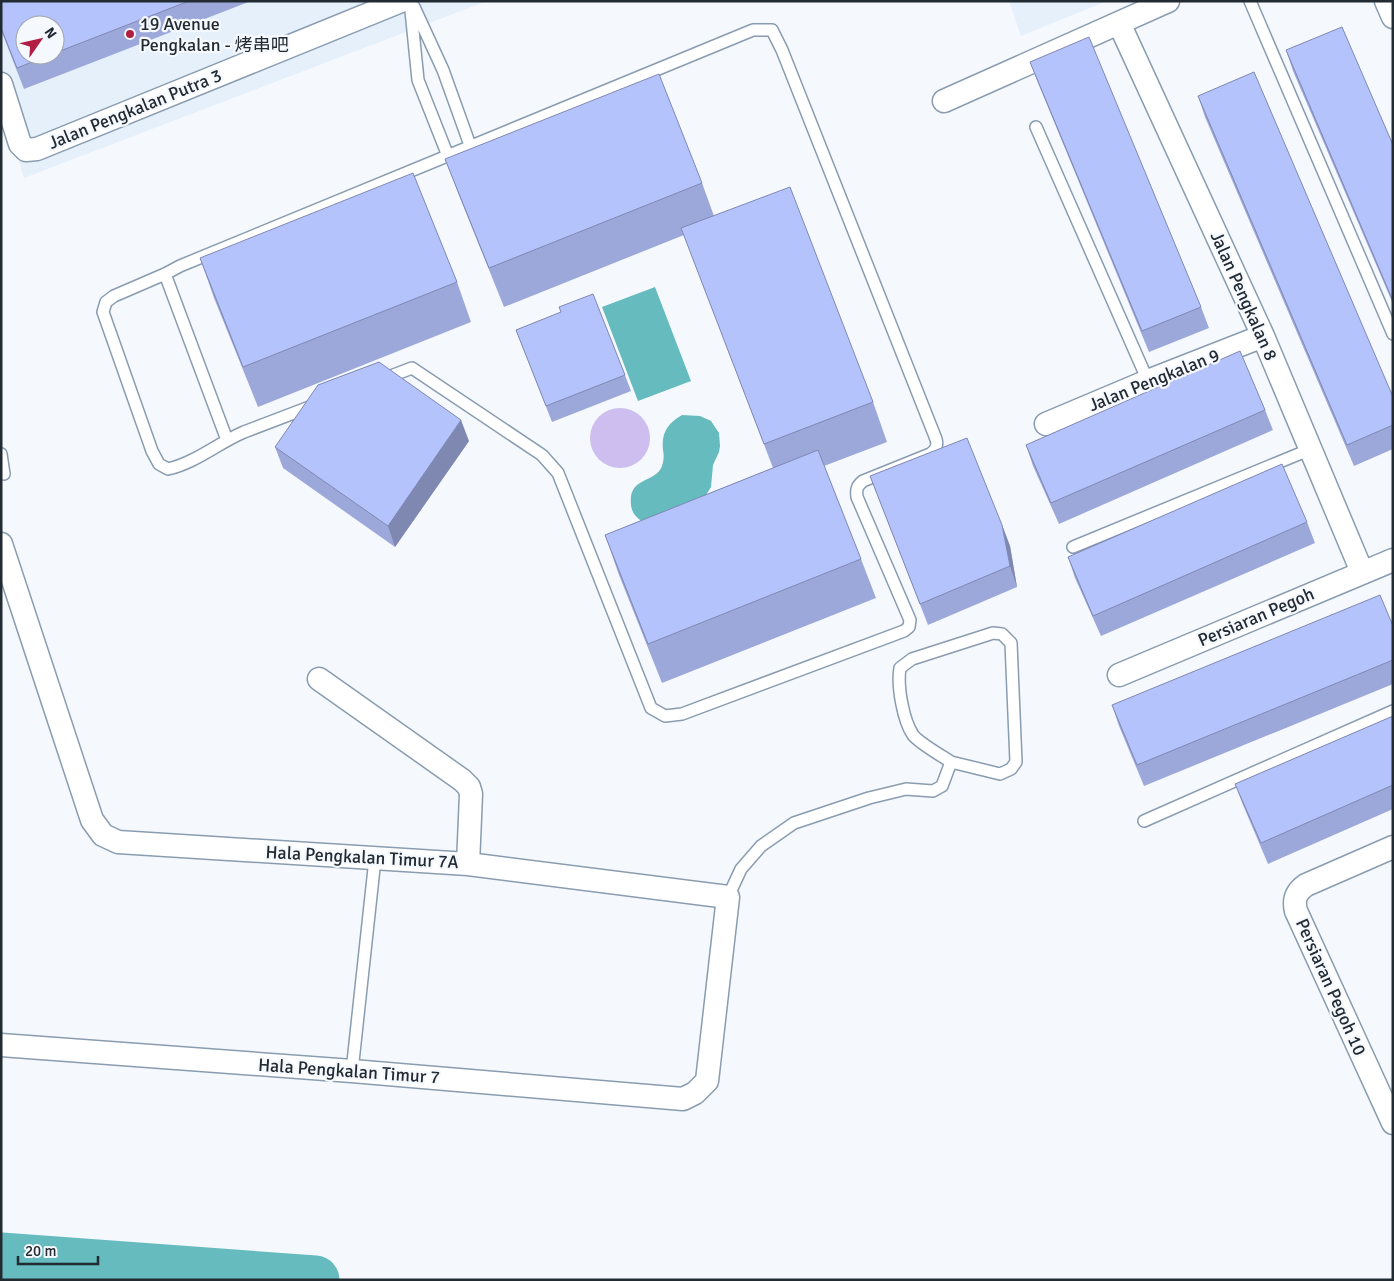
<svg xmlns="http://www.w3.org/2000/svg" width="1394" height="1281" viewBox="0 0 1394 1281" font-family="Signika,'Noto Sans SC',sans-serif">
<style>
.built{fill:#e5f0fb;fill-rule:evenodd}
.green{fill:#cdbeef}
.water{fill:#65bbbd}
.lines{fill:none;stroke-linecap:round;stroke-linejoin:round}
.river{stroke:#65bbbd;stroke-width:49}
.service-casing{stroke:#899cb0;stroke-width:14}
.minor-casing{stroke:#899cb0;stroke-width:25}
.service{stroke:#fff;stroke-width:11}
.minor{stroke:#fff;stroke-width:22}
.wall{fill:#9ca8da;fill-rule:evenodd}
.shaded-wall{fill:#7f88b1}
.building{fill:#b5c3fd;stroke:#7f88b1}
.poi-dot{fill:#b11e41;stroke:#f5f9fe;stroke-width:2}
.labels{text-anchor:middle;stroke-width:4.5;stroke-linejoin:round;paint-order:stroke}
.poi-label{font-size:18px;fill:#222a32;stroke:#f5f9fe;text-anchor:start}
.street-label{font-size:18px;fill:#222a32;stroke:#f5f9fe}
</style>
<rect width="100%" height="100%" fill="#f5f9fe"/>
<!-- built -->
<path class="built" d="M1 1H487L24 178 1 102ZM25 25H55V55H25Z
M1009 1H1107L1021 36Z"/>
<!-- green -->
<path class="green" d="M590 438a30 30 0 1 1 60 0a30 30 0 1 1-60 0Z"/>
<!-- water -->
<path class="water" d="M655 287 691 381 638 401 602 307Z
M682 415 700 416 711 421 719 433 720 446 719 452 713 465 711 487 704 498 648 525C639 520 632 515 631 505 628 476 655 484 662 466 664 460 664 455 663 450 661 433 668 423 682 415Z"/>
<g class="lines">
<!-- river -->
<path class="river" d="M1 1257 315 1280"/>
<defs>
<path id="service" d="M410 1 418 80 448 156
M1250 1 1393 334
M414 7 443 70 471 148
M753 30H772L782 50 936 439C938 446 936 450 930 454L863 481C857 486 856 489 857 497L910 620 909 627 904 631 682 714 665 716 651 708 558 473 542 455 412 368 244 432C218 443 195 463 168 469L159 464 152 451 103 312 106 302 114 296 165 274 180 266Z
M1036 127 1148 381
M165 274 227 440
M1 454 4 474
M1073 547 1311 449
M1144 821 1393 711
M728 897 741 869 761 846 794 823 869 798 906 789 933 791 942 786 951 762C942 756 919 743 913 735 903 720 897 686 900 668L912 659 993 633 1002 634 1011 643 1016 762 1011 769 1000 774 951 762
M352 1071 375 859"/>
<path id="minor" d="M1386 1 1393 17
M1119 23 1263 336 1362 572
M1 84 20 144 26 150 37 149 401 1
M944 101 1168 1
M1046 424 1148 381 1263 336
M1 544 92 820 103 835 118 842 468 864 728 897 707 1081 695 1093 683 1099 352 1071 1 1045
M1119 675 1393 560
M319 679 462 780 469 787 471 794 468 864
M1393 847 1306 885C1296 892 1293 899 1296 911L1393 1123"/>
</defs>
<!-- service casing -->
<use href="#service" class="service-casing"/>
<!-- minor casing -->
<use href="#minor" class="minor-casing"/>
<!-- service -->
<use href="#service" class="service"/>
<!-- minor -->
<use href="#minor" class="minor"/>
</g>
<!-- wall -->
<path class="wall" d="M1 1H251L24 89 1 30ZM55 25V55H25Z
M1286 50 1393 145V304L1293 71Z
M1030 62 1201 307 1209 328 1149 352 1038 83Z
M1198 96 1393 397V449L1354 466 1205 117Z
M445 159 702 183 714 216 873 402 887 442 824 466 861 559 876 598 662 683 619 575 605 535 773 468 684 235 504 307 460 198Z
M200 258 457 282 471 322 258 407 214 298Z
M516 330 625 375 631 391 552 422Z
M1265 410 1273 430 1059 524 1033 466 1026 445Z
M469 441 395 547 283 468 275 447Z
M870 476 1002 525 1010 546 1017 587 928 625Z
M1307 522 1315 543 1101 636 1075 578 1068 557Z
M1393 626V684L1144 786 1119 726 1112 705Z
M1393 716V809L1268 864 1243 805 1235 784Z"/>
<!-- shaded-wall -->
<path class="shaded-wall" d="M461 420 469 441 395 547 388 526Z
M1002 525 1010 546 1017 587 1010 566Z"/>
<!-- building -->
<path class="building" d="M1 1H189L55 53V25H25V55H50L17 68 1 28Z
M1342 27 1393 145V301L1286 50Z
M1089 37 1201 307 1142 331 1030 62Z
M1254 72 1393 397V425L1347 445 1198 96Z
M659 74 702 183 489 268 445 159Z
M413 173 457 282 243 367 200 258Z
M790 187 873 402 764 444 681 228Z
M593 294 625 375 546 406 516 330 561 312 559 307Z
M1240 351 1265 410 1051 503 1026 445Z
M379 362 461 420 388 526 275 447 318 385Z
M967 438 1002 525 1010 566 920 604 870 476Z
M818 450 861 559 648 644 605 535Z
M1282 464 1307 522 1093 616 1068 557Z
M1380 595 1393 626V660L1137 765 1112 705Z
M1393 716V785L1261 843 1235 784Z"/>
<!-- markers -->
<circle class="poi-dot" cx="130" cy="34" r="5"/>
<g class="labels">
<!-- poi labels -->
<g class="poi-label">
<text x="140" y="30">19 Avenue<tspan x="140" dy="21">Pengkalan - 烤串吧</tspan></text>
</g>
<!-- street labels -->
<g class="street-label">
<text transform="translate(135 109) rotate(-22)" y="6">Jalan Pengkalan Putra 3</text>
<text transform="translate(1244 296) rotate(66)" y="6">Jalan Pengkalan 8</text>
<text transform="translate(1154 380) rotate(-22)" y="6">Jalan Pengkalan 9</text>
<text transform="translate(1256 617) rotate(-23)" y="6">Persiaran Pegoh</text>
<text transform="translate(362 857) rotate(3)" y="6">Hala Pengkalan Timur 7A</text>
<text transform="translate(1331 987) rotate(66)" y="6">Persiaran Pegoh 10</text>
<text transform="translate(349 1071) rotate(4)" y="6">Hala Pengkalan Timur 7</text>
</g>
</g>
<!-- border -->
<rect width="1394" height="1281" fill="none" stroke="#222a32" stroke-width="5"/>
<!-- north arrow -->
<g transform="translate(40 40) rotate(56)"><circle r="24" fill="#f5f9fe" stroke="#a1a6ac"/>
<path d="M0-4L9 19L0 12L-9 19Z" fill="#b11e41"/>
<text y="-8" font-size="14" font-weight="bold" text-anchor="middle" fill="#222a32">N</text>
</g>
<!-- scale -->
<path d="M18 1256v8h80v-8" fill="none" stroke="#222a32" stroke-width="2.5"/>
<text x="25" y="1256" font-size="15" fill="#222a32" stroke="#f5f9fe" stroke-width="4" paint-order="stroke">20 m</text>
</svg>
